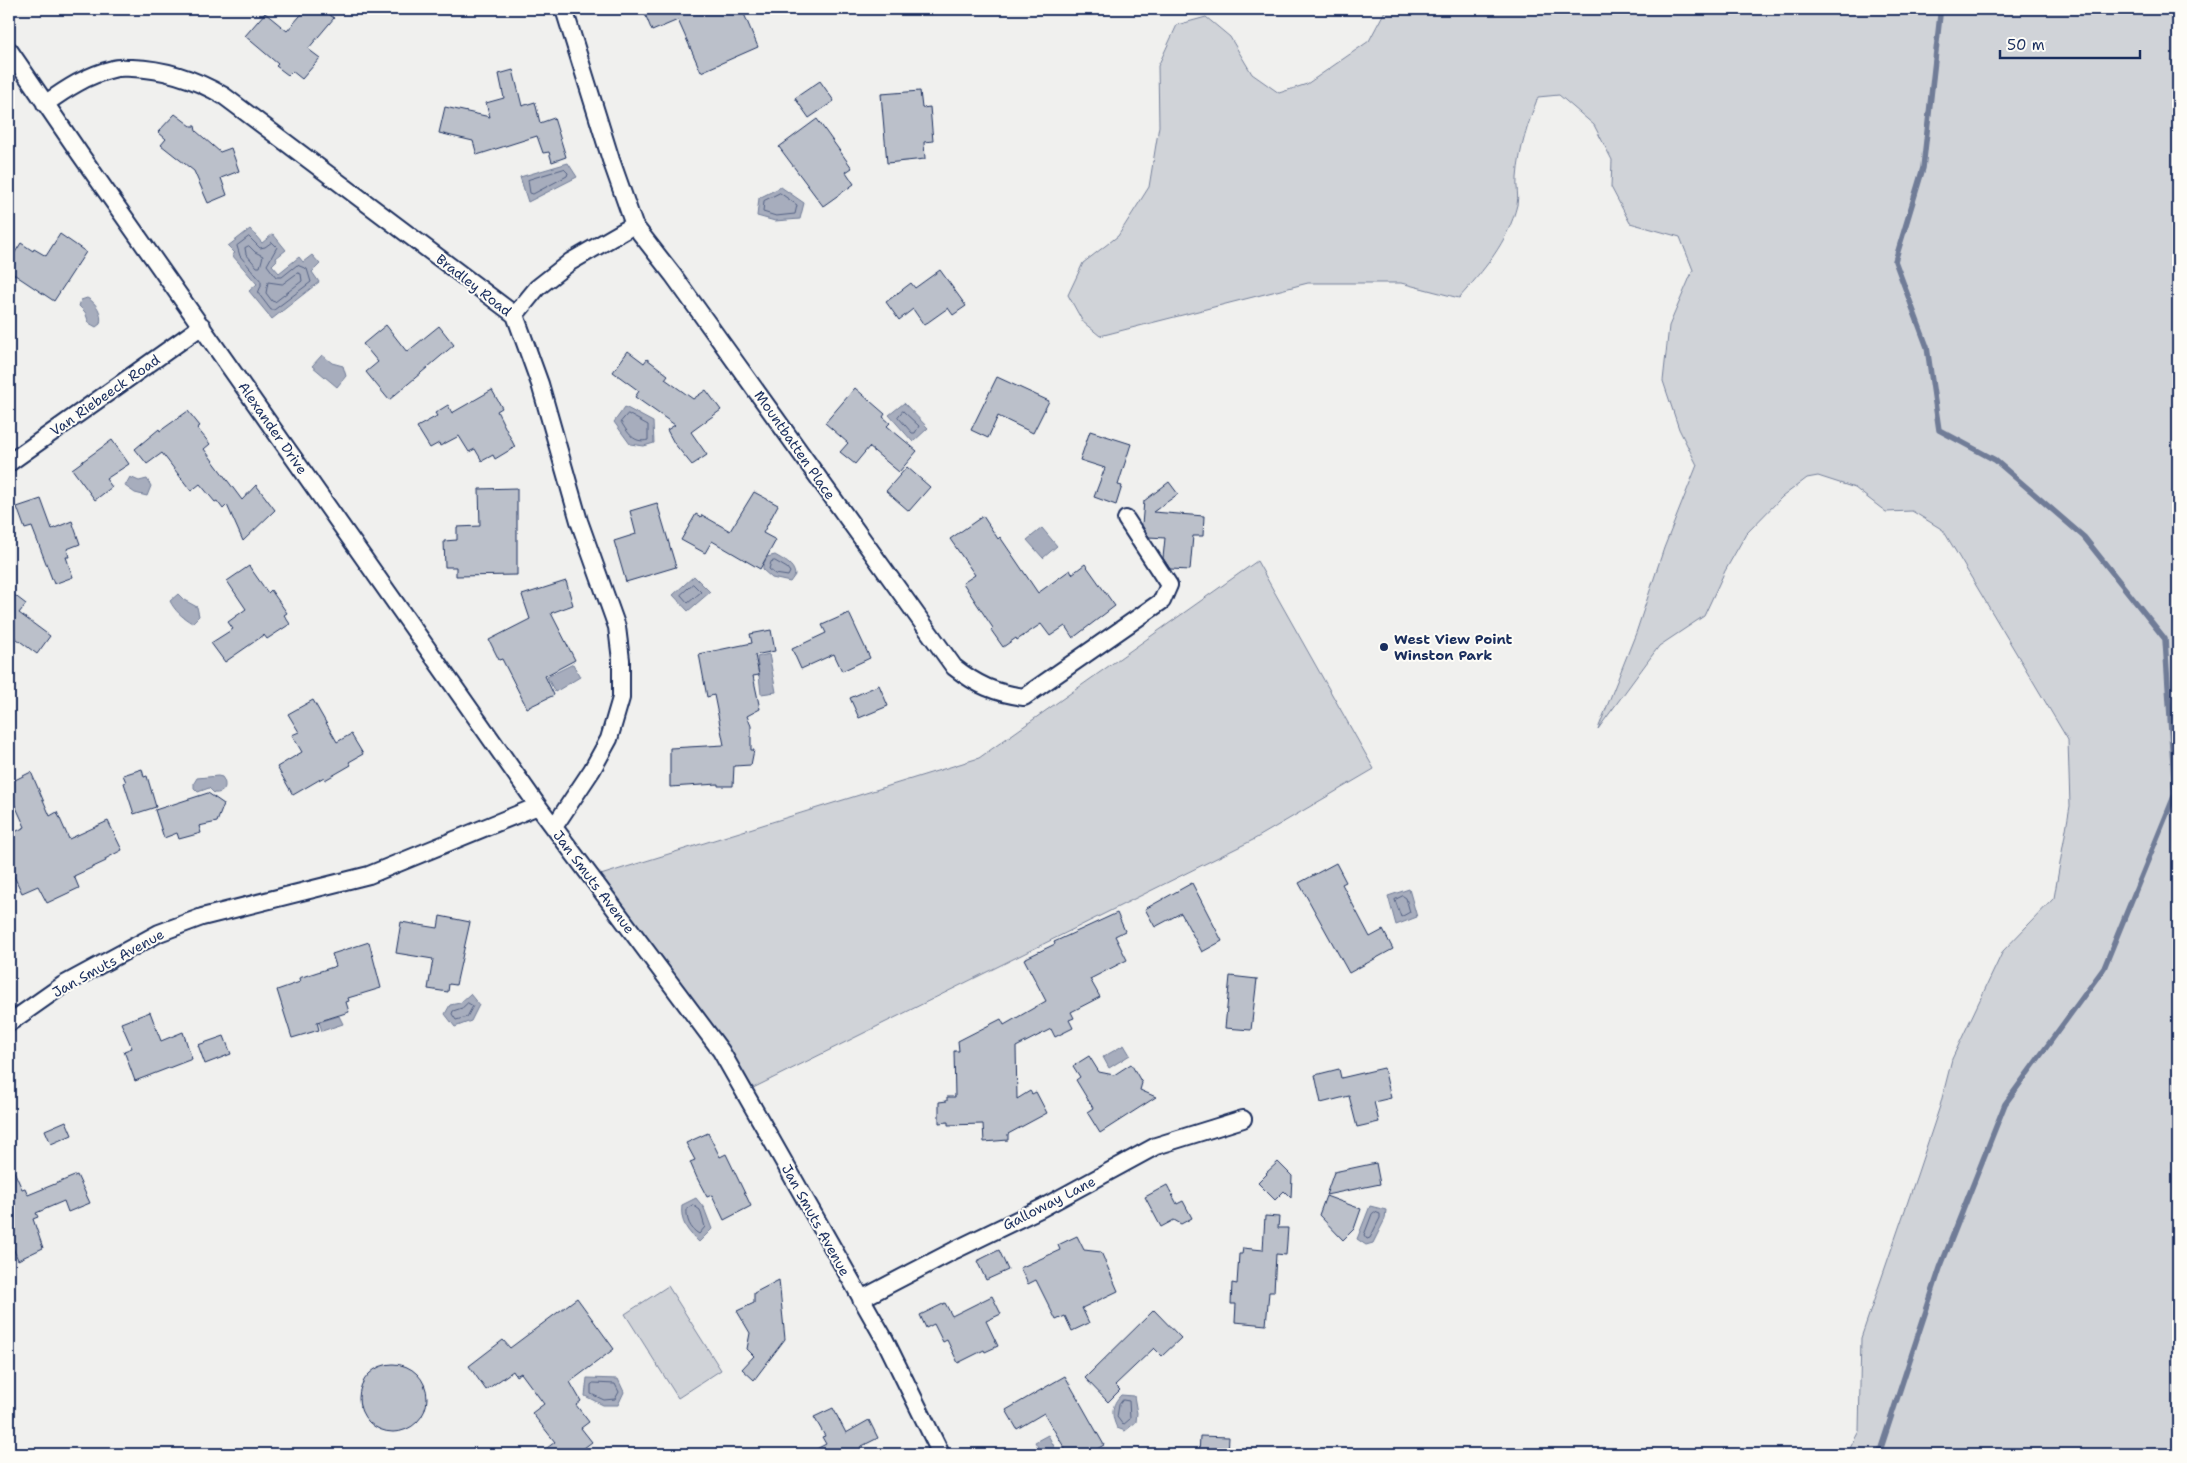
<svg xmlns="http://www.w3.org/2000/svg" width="2187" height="1463" viewBox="0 0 2187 1463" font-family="'Shantell Sans',sans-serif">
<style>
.green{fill:#d0d3d8;stroke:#76819b}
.water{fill:#a7adbd;stroke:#6f7b97}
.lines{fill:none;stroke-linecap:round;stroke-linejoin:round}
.shore{stroke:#536184;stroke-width:1}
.stream{stroke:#6f7b97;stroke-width:5.5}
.building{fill:#bbc0ca;stroke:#1b2f5e}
.street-casing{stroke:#1b2f5e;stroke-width:20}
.street{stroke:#fdfcf7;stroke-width:16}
.poi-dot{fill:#1b2f5e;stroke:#fdfcf7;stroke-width:2}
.labels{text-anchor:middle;stroke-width:4;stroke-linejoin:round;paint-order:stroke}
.street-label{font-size:14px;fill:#1b2f5e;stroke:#fdfcf7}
.poi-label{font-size:14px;font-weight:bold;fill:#1b2f5e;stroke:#fdfcf7;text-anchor:start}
</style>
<rect width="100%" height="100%" fill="#f0f0ee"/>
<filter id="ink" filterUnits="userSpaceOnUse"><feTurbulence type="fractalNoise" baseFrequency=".02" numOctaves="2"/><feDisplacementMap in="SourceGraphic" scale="10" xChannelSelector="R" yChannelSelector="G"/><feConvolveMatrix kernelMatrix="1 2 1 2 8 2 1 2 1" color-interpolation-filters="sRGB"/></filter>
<g filter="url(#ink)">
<!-- green -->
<path class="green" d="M1386 9H2178V1454H1847L1859 1431 1861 1338 1917 1175 1940 1106 1952 1059 2003 951 2054 898 2070 806 2068 740 1943 530 1912 511 1886 512 1855 488 1818 476 1807 478 1782 497 1746 534 1725 571 1704 616 1659 646 1598 729 1636 633 1664 548 1697 465 1679 429 1663 381 1669 326 1693 270 1680 237 1630 223 1611 187 1612 160 1594 125 1559 95 1538 97C1528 123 1519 150 1517 178 1516 187 1519 197 1517 205 1508 242 1484 270 1459 298L1401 283H1308L1100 336 1083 322 1068 295 1083 263 1118 236 1149 187 1159 126 1158 66 1177 25 1206 17 1230 37 1252 74 1279 93 1307 84 1369 41Z
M1257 561 1374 769 1253 840 745 1092 591 878 979 758Z
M668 1286 721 1370 678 1398 625 1314Z"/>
<!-- water -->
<path class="water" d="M568 163 577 177 528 202 520 177Z
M781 187 804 203 800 219 775 221 757 216 759 198Z
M250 229 262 243 273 234 286 250 276 258 277 260 272 265 279 273 299 257 303 262 312 255 320 264 312 272 319 282 272 319 249 291 257 284 232 255 235 253 228 246Z
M87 298C96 302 103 314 100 324L96 327 89 323 85 312 79 306 81 300Z
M322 355 332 363 343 366 346 376 337 387 312 366Z
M904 403 928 428 913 442 889 415Z
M625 407 653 422 654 443 644 446 630 444 614 422Z
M130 477 139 481 147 479 151 486 147 496 135 493 125 486Z
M1042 528 1057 546 1043 558 1027 540Z
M775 555C783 560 794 564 795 575L790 582 772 578 763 570V565L767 557Z
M694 576 710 592 688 611 673 595Z
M178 594 184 600 197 607 199 616 192 623C182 617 175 611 170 601Z
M769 654 776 692 761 694 757 657Z
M573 664 580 677 555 692 547 677Z
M218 776 222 777C228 785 225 794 214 793L209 788 198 792 194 788V783L197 778Z
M1409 889 1417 917 1396 925 1388 896Z
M470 994 479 1005 471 1021 455 1027 445 1014 450 1005 460 1003Z
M339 1016 343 1024 322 1031 319 1022Z
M1124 1045 1130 1055 1109 1068 1103 1057Z
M696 1198 704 1208 712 1229 699 1242C687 1231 680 1222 682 1205Z
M1370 1206 1386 1210 1385 1219 1373 1243 1366 1245 1357 1239Z
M587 1378 618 1379 624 1392 618 1405H603L585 1396Z
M1121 1395 1134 1396 1137 1413 1136 1422 1125 1431 1117 1428C1111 1415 1111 1405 1121 1395Z
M1048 1435 1057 1452 1052 1454H1042L1035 1442Z"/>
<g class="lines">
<!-- shore -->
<path class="shore" d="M564 169 568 173 567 176 533 194 530 193 528 180Z
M780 193 797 205 795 214 776 216 763 212 764 201Z
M249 237 260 248 265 247 272 242 277 247 267 265 276 277H282L297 265 307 269 311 282 274 310H271L258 293 261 286V281L240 256 237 246Z
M249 246 255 252 263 256 260 267H257L246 254 245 248Z
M298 273 301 274 302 281 275 302 272 301 266 293 268 282 282 284Z
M903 411 919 426 915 433H912L898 417Z
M628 414 648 425V440C634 444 628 433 621 422Z
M775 561 787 568 790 572 788 576 775 574 769 569 771 562Z
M693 584 701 592 688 603 681 595Z
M1403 896 1406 898 1410 912 1401 917 1395 900Z
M468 1003 473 1006 467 1017 456 1020 452 1014 453 1011 462 1008Z
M693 1205 700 1210 705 1227 699 1234C690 1229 686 1219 687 1209Z
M1375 1212 1380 1214V1218L1370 1238 1367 1239 1364 1235 1372 1214Z
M594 1383 615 1384 619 1392 615 1399 604 1400 591 1394V1385Z
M1123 1400 1129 1401 1130 1419 1123 1425 1117 1417 1119 1405Z"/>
<!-- stream -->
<path class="stream" d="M1879 1454 1940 1268 2005 1104 2104 968 2175 794 2165 639 2084 537 1995 460 1939 430 1927 347 1895 261 1923 168 1940 15 1938 9"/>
</g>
<!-- building -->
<path class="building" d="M306 9H322L334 18 308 49 320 58 302 79 292 71 288 75 276 66 278 64 245 36 265 13 287 31Z
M643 9H742L758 47 701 72 678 20 652 31Z
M513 70 522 106 535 102 540 123 554 118 566 157 552 162 549 152 543 153 537 136 477 155 473 141 439 133 445 107 490 117 486 103 504 98 499 74Z
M820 81 834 101 809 118 795 98Z
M920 91 922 108 930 107 933 141 924 142 925 159 887 163 881 94Z
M175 114 191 126H195L196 131 220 152 231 148 239 171 221 178 227 195 208 203 194 171 161 145 166 139 158 132Z
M817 119 852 168 846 172 854 184 823 206 779 147Z
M60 234 86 252 54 301 9 271V262L21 243 33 251 34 249 46 256Z
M940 270 966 306 953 315 948 308 924 325 913 309 899 320 886 302 911 283 915 288Z
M386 325 407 352 439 326 454 345 389 400 366 372 378 362 363 344Z
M628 351 644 363 647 359 668 375 665 379 693 399 706 390 721 410 691 432 707 455 692 465 674 443 667 430 675 425 635 397 639 391 613 372Z
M997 377 1049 401 1033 433 998 416 988 438 971 430Z
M855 388 885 414 883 417 890 423 887 426 917 451 899 472 869 447 855 464 840 452 848 443 825 423Z
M492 390 502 408 497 411 515 447 495 459 493 455 482 461 475 449 469 452 459 436 440 446 439 443 430 448 417 427 437 416 435 413 448 405 452 413Z
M188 411 200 426 197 428 210 444 204 449 242 500 256 485 275 510 243 541 227 505 223 509 217 501 215 502 200 484 191 491 162 453 147 464 135 449 159 429 160 431Z
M1090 431 1131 444 1118 485 1122 486 1116 505 1094 497 1105 468 1080 460Z
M112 440 129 464 106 479 112 487 95 500 72 469Z
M907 467 930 487 909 511 886 491Z
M1169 482 1178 494 1153 512 1204 516 1203 536H1193L1190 570 1170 569 1163 558 1165 538 1149 537 1142 525 1144 501Z
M517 488V575L456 576V567H445L444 541 457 540V527L480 526 479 489Z
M754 492 778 505 763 533 776 540 760 569 712 541 705 553 681 540 696 514 701 517 702 515 730 531Z
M41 499 52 529 72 521 80 544 67 549 69 557H66L73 577 54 584 32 527 25 529 17 507Z
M657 503 676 567 626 582 614 541 636 534 630 511Z
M983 516 998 539 1000 537 1038 593 1070 570 1072 574 1085 564 1115 606 1073 638 1065 626 1050 636 1041 624 1017 640 1016 638 1003 647 991 630 993 628 963 583 975 575 950 539Z
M249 566 268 593 271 590 287 613 284 615 290 624 267 639 264 635 225 662 211 643 233 629 228 622 246 609 227 581Z
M566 581 573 605 551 613 575 660 545 676 554 695 527 708 502 659 499 660 489 640 530 619 522 595Z
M9 591 26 604 19 613 50 636 37 654 9 633Z
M849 613 870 658 842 671 834 654 801 669 792 649 826 633 822 625Z
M771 630 775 651 755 655 759 675 753 676 760 709 747 716 751 726V750H754L751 765 734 766 733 786H718V784L670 787V748L724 745 714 695 707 697 699 654 752 643 750 634Z
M879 685 888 706 859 718 850 698Z
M313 700 337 742 351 734 363 754 349 762 351 765 325 780 324 777 293 795 277 767 302 752 292 735 299 732 288 714Z
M142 769 144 777 147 776 156 807 134 814 124 783 126 782 123 775Z
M31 772 50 816 57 812 69 839 108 821 122 850 105 859 106 861 74 876 79 888 47 903 38 886 22 893 9 866V835L25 827 9 792V783Z
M208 793 224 804 217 822 199 826 201 833 179 839 177 833 164 838 155 810Z
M1336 863 1346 882 1342 884 1370 937 1383 930 1393 949 1349 973 1299 883Z
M1192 883 1222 941 1202 952 1181 913 1155 927 1145 909Z
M1117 913 1125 931 1115 936 1127 960 1090 979 1100 997 1071 1012 1074 1018 1069 1020 1073 1028 1055 1037 1051 1029 1016 1047 1017 1099 1030 1091 1032 1094 1036 1092 1047 1113 1008 1134V1140L984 1142 983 1124 948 1125V1122L939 1123V1102L947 1101V1097H955L954 1051H959L958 1041 1001 1019 1004 1025 1046 1001 1024 959 1055 944 1054 942Z
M440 916 470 922 456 985 449 984 448 992 428 989 433 959 396 953 401 922 438 928Z
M369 942 381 988 348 998 349 1001 346 1002 349 1012 317 1022 319 1030 292 1038 277 990 300 982 299 978 336 966 332 954Z
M1230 976 1257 979 1251 1030 1225 1028Z
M150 1012 161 1041 183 1032 192 1059 135 1081 124 1051 132 1048 121 1023Z
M224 1036 231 1054 205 1064 198 1045Z
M1089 1056 1099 1072 1114 1075 1131 1064 1142 1083 1140 1090 1156 1097 1100 1133 1087 1112 1093 1108 1076 1080 1080 1077 1073 1066Z
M1384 1068 1391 1098 1374 1102 1379 1122 1357 1127 1349 1096 1321 1103 1315 1075 1339 1069 1341 1078Z
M66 1121 72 1135 51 1144 45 1130Z
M708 1133 720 1157 726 1154 751 1206 724 1220 712 1195 707 1197 697 1178 690 1162 695 1160 686 1143Z
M9 1160 22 1189 25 1188 28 1195 77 1175 90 1203 68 1212 64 1201 36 1213 38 1217 33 1219 43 1248 18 1260 9 1238Z
M1278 1162 1292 1176 1291 1198 1284 1191 1275 1200 1258 1183 1267 1174 1266 1173Z
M1376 1163 1380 1184 1326 1195 1334 1172Z
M1167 1185 1177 1204 1183 1201 1192 1218 1181 1224 1174 1220 1161 1227 1145 1197Z
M1326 1196 1361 1209 1354 1229 1343 1240 1319 1215Z
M1265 1216 1279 1217 1278 1228H1288L1286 1255 1276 1254 1274 1292H1269L1266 1325 1235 1322 1236 1304H1231L1232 1283 1237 1284 1239 1254H1242L1243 1248 1263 1250Z
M1077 1236 1084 1250 1101 1252 1118 1291 1082 1308 1089 1323 1072 1331 1065 1316 1056 1320 1036 1280 1028 1284 1020 1268 1060 1250 1058 1245Z
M999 1250 1008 1270 986 1280 977 1261Z
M779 1280 785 1339 754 1380 742 1369 754 1356 747 1349 750 1333 737 1311 754 1303V1293Z
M992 1296 1001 1314 986 1321 998 1346 985 1352 984 1350 958 1363 947 1340 943 1342 934 1324 926 1328 920 1315 945 1303 952 1316Z
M577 1298 614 1349 570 1382 581 1401 576 1405 589 1422 581 1428 592 1442 576 1454H539L555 1442 532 1413 544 1404 521 1373 516 1376 513 1371 486 1390 469 1366 503 1340 510 1348Z
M1154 1310 1181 1338 1162 1356 1154 1348 1115 1385 1120 1390 1108 1402 1085 1378Z
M359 1398a34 34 0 1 1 68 0a34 34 0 1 1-68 0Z
M1065 1376 1104 1445 1088 1454H1068L1044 1413 1017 1429 1006 1410Z
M833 1408 846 1433 869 1420 878 1438 860 1447 864 1454H807L826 1444 822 1437 825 1436 814 1417Z
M1200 1436 1229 1437 1228 1454H1199Z"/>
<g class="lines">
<defs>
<path id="street" d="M564 9 611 160 634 225 673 275 954 667C977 685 995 693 1024 697L1162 601 1169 585 1126 519
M9 50 80 154 538 806
M45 104C66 89 87 75 113 69 119 67 126 68 132 68 166 69 195 79 224 96L515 315 540 384 579 521 617 627 621 660V698L609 739 592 770 554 827
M515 315 537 288 570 262 634 225
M9 463 202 326
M9 1023 63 985 159 933 202 917 369 875 538 806 721 1051 885 1340 941 1454
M861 1299 955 1250 1042 1208 1156 1146 1243 1119"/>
</defs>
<!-- street casing -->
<use href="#street" class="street-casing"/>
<!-- street -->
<use href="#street" class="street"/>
</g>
</g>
<!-- markers -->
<circle class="poi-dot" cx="1384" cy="647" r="5"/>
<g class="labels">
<!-- street labels -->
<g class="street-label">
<text transform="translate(474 285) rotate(38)" y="5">Bradley Road</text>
<text transform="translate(105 395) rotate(-35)" y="5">Van Riebeeck Road</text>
<text transform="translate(273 428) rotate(55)" y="5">Alexander Drive</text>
<text transform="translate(795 445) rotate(55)" y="5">Mountbatten Place</text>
<text transform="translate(594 882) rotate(53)" y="5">Jan Smuts Avenue</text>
<text transform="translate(108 963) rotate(-29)" y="5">Jan Smuts Avenue</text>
<text transform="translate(1049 1203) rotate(-27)" y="5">Galloway Lane</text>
<text transform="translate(816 1220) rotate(61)" y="5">Jan Smuts Avenue</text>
</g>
<!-- poi labels -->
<g class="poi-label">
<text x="1394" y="644">West View Point<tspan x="1394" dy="16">Winston Park</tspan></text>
</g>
</g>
<!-- margin -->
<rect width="2187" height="1463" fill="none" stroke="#fdfcf7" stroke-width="30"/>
<rect x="15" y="15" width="2157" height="1433" fill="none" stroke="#1b2f5e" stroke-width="2" filter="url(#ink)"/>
<!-- scale -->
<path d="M2000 50v8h140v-8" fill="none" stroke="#1b2f5e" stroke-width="2.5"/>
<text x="2007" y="50" font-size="15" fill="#1b2f5e" stroke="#fdfcf7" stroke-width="4" paint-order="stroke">50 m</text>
</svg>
